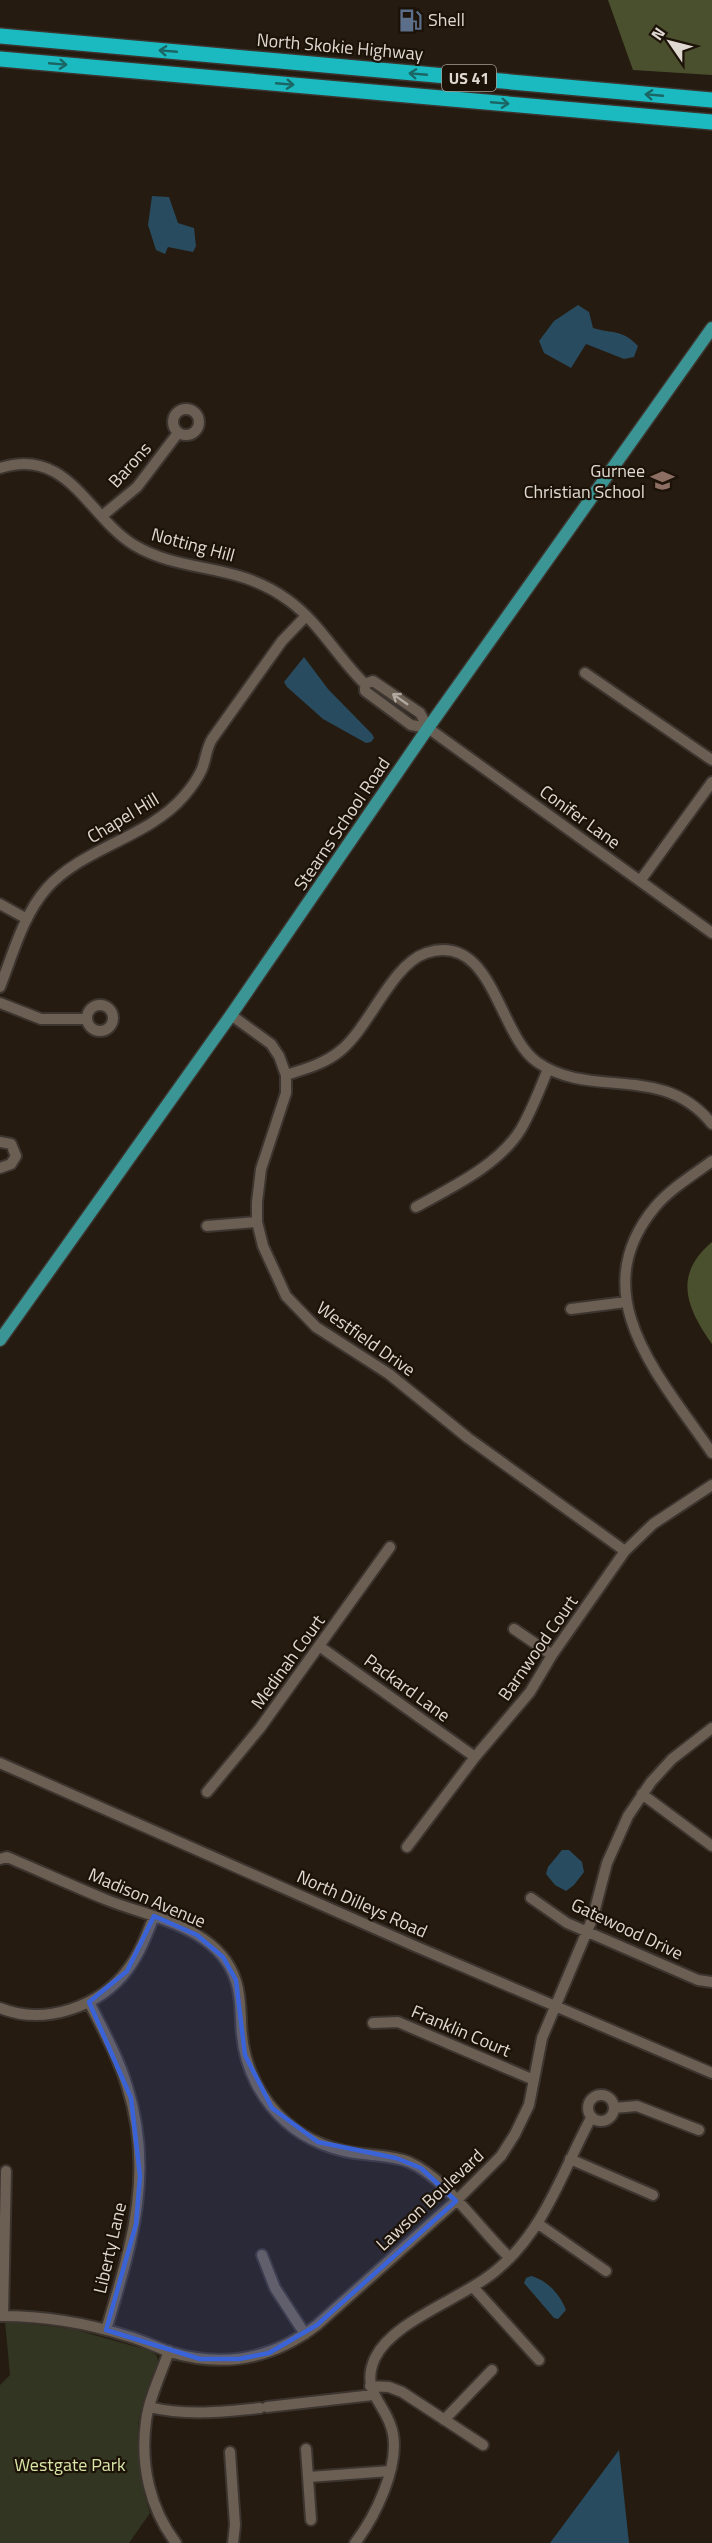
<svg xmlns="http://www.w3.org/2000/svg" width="712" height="2543" viewBox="0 0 712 2543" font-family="'Titillium Web',sans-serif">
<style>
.green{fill:#313521}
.forest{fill:#4a502e}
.water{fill:#284b5f}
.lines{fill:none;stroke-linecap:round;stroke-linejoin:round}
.minor-casing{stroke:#3c342f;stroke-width:14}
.major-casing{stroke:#3c342f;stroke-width:15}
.highway-casing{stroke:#3c342f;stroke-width:18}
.minor{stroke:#6b5e52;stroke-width:10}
.major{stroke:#3a9594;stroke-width:12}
.highway{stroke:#1abac0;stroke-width:15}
.oneway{stroke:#1b6664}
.oneway2{stroke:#b1a89f}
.marked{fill:#3a63d7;fill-opacity:0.2;stroke:#3a63d7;stroke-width:4.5;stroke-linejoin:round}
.labels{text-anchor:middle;stroke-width:4.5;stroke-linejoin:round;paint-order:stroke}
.shield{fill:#1c1208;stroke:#a59d95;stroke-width:1.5}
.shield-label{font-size:16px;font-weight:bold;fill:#e0d9d2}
.poi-label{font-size:18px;fill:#e0d9d2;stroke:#1c1208;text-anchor:start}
.street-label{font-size:18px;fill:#e0d9d2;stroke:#1c1208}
.park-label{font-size:18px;fill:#d7e5a6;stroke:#1c1208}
</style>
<rect width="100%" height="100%" fill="#251b10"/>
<!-- green -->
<path class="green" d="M5 2321 73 2329 151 2351 157 2356 158 2362C150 2383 139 2407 138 2430 137 2457 141 2488 150 2513L129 2543H0V2385L10 2375Z"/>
<!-- forest -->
<path class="forest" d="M608 0H712V75L633 70Z
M712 1242V1344C686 1307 673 1275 712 1242Z"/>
<!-- water -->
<path class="water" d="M152 196 169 197 178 223 194 228 196 246 193 252 168 247 165 254 156 250 148 225Z
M578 305 589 312 593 328C613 334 622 329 638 346L634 357 624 359 586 344 571 368 544 353 539 341 554 321Z
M304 657 328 689 372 734 374 738 371 742 366 743 323 719 287 687 284 682Z
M562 1850H569L582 1862 584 1872 574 1885 566 1891 555 1885 546 1874 548 1867Z
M531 2276C547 2280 560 2294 566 2310L558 2319 554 2318 524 2283 526 2278Z
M619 2450 629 2543H550Z"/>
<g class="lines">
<defs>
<path id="minor" d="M173 422a13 13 0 1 1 26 0a13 13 0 1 1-26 0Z
M0 468C68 446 88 517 134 545 182 574 237 562 288 600 319 622 338 658 365 684V691L411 725 428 728
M102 516 137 487 178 433
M585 673 712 760
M365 684 373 681 420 713 428 728 712 933
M640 881 712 782
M0 904 27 919
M0 987C13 954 23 915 47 888 84 847 148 838 184 796 191 788 198 778 202 769 206 759 206 749 212 739L282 641 306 616
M0 1003 41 1019H86
M87 1018a13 13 0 1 1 26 0a13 13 0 1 1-26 0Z
M231 1015 271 1044 279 1056 286 1075V1093L261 1169 257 1202V1222L263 1246 286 1296 316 1327 389 1374 468 1438 625 1551
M286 1075C305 1069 324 1064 340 1051 370 1027 391 965 426 953 493 931 498 1035 537 1062 591 1100 663 1062 712 1124
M0 1142 11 1144 16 1156 11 1164 0 1168
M712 1161C693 1175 670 1189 655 1207 581 1296 662 1379 712 1453
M416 1207C452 1187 499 1165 521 1129 532 1110 540 1089 548 1069
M207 1226 257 1222
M571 1309 626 1302
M514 1629 552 1655
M319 1646 475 1757
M0 1763 417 1947 712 2073
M207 1792 260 1728 390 1547
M642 1794 712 1846
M407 1847 475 1757 530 1692 552 1655 625 1551 653 1524 712 1485
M0 1859 7 1857C40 1871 73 1886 107 1900 152 1918 219 1927 236 1981 242 1999 240 2017 242 2035 245 2068 261 2100 286 2122 307 2141 337 2152 364 2154 379 2156 394 2156 409 2162 446 2178 480 2230 510 2258
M531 1898 567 1923 698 1980 712 1982
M89 2002C103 2030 118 2057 127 2086 155 2174 131 2246 106 2330
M0 2008C44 2026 100 2007 128 1969 140 1953 147 1934 154 1916
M373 2023 398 2022 534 2080
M588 2108a13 13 0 1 1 26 0a13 13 0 1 1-26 0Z
M614 2108 637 2106 699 2130
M570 2159 653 2195
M537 2223 606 2271
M262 2255 275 2288 305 2334
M473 2287 539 2360
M0 2316C42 2316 87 2323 127 2336 142 2340 156 2347 170 2352 223 2368 273 2359 317 2325L456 2201 501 2156 515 2134 529 2105 542 2038 593 1917 607 1863 628 1816 651 1782 672 1759 712 1728
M3 2316 6 2171
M169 2351C161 2374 149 2398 146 2421 140 2465 150 2509 176 2543
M370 2386 389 2387 402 2392 483 2445
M149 2407C186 2416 223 2412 260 2408
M267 2407 373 2395
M444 2420 492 2370
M306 2449 311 2520
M230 2452 235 2525 233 2543
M309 2477 390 2471
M355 2543C375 2517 399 2468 393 2434 388 2404 359 2393 375 2358 394 2319 466 2298 499 2268 545 2229 563 2170 591 2118"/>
<path id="major" d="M0 1340 231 1015 428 728 712 328"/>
<path id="highway" d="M0 36 712 100
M0 59 712 122"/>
</defs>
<!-- minor casing -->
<use href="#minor" class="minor-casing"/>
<!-- major casing -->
<use href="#major" class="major-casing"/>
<!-- highway casing -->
<use href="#highway" class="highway-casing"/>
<!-- minor -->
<use href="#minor" class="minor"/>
<!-- major -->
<use href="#major" class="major"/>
<!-- highway -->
<use href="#highway" class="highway"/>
</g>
<!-- one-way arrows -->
<defs><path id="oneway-shaft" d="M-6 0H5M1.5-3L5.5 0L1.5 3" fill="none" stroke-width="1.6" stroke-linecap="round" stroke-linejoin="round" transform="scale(1.5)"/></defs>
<g class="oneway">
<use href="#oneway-shaft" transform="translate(168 51) rotate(-175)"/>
<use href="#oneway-shaft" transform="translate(58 64) rotate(5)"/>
<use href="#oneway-shaft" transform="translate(418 74) rotate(-175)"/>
<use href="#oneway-shaft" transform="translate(285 84) rotate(5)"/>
<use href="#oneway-shaft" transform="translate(654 95) rotate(-175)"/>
<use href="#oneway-shaft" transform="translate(500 103) rotate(5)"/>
</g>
<use class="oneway2" href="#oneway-shaft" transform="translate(400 699) rotate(-145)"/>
<!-- marked area -->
<path class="marked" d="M154 1916 197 1935 223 1957 236 1980 245 2055 272 2108 318 2142 396 2158 421 2168 456 2201 317 2325 269 2353 239 2359H200L106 2330 136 2224 140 2176 131 2098 89 2002 127 1971Z"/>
<!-- icons -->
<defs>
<symbol id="fuel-bare" viewBox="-9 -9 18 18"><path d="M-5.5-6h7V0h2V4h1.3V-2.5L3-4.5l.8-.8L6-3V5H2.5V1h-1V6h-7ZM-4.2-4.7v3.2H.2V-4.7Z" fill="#5c6f8a" stroke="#1c1208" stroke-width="2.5" paint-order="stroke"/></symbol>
<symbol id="school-bare" viewBox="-9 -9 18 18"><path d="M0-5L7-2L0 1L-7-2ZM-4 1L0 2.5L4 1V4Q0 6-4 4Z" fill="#8d6e63" stroke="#1c1208" stroke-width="2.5" paint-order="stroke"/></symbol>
</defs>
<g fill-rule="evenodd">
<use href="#fuel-bare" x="394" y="4" width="33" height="33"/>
<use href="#school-bare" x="646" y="464" width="33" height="33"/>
</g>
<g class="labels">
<!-- shield labels -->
<rect class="shield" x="442" y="65" width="54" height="26" rx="4.5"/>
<g class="shield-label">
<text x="469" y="84">US 41</text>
</g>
<!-- poi labels -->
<g class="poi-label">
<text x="428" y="26">Shell</text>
<text x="645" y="477" text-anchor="end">Gurnee<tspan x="645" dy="21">Christian School</tspan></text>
</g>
<!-- street labels -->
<g class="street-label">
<text transform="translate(340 47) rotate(5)" y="6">North Skokie Highway</text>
<text transform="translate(130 465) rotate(-48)" y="6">Barons</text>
<text transform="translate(193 545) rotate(15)" y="6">Notting Hill</text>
<text transform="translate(580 817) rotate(36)" y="6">Conifer Lane</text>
<text transform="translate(123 818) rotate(-31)" y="6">Chapel Hill</text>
<text transform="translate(342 824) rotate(-56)" y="6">Stearns School Road</text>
<text transform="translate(366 1339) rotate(35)" y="6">Westfield Drive</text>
<text transform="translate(538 1648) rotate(-55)" y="6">Barnwood Court</text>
<text transform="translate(288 1662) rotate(-54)" y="6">Medinah Court</text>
<text transform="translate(407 1688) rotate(36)" y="6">Packard Lane</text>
<text transform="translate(147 1898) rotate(23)" y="6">Madison Avenue</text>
<text transform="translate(362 1904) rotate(24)" y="6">North Dilleys Road</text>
<text transform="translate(627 1929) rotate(25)" y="6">Gatewood Drive</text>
<text transform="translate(461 2031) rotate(23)" y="6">Franklin Court</text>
<text transform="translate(430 2200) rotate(-43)" y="6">Lawson Boulevard</text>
<text transform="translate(110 2248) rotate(-77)" y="6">Liberty Lane</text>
</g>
<!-- park labels -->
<g class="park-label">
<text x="70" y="2471">Westgate Park</text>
</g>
</g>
<!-- north arrow -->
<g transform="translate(670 42) rotate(305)" stroke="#1c1208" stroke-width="4.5" paint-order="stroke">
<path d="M0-4.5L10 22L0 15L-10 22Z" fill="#e0d9d2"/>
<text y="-9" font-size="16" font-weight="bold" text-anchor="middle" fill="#e0d9d2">N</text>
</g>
</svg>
